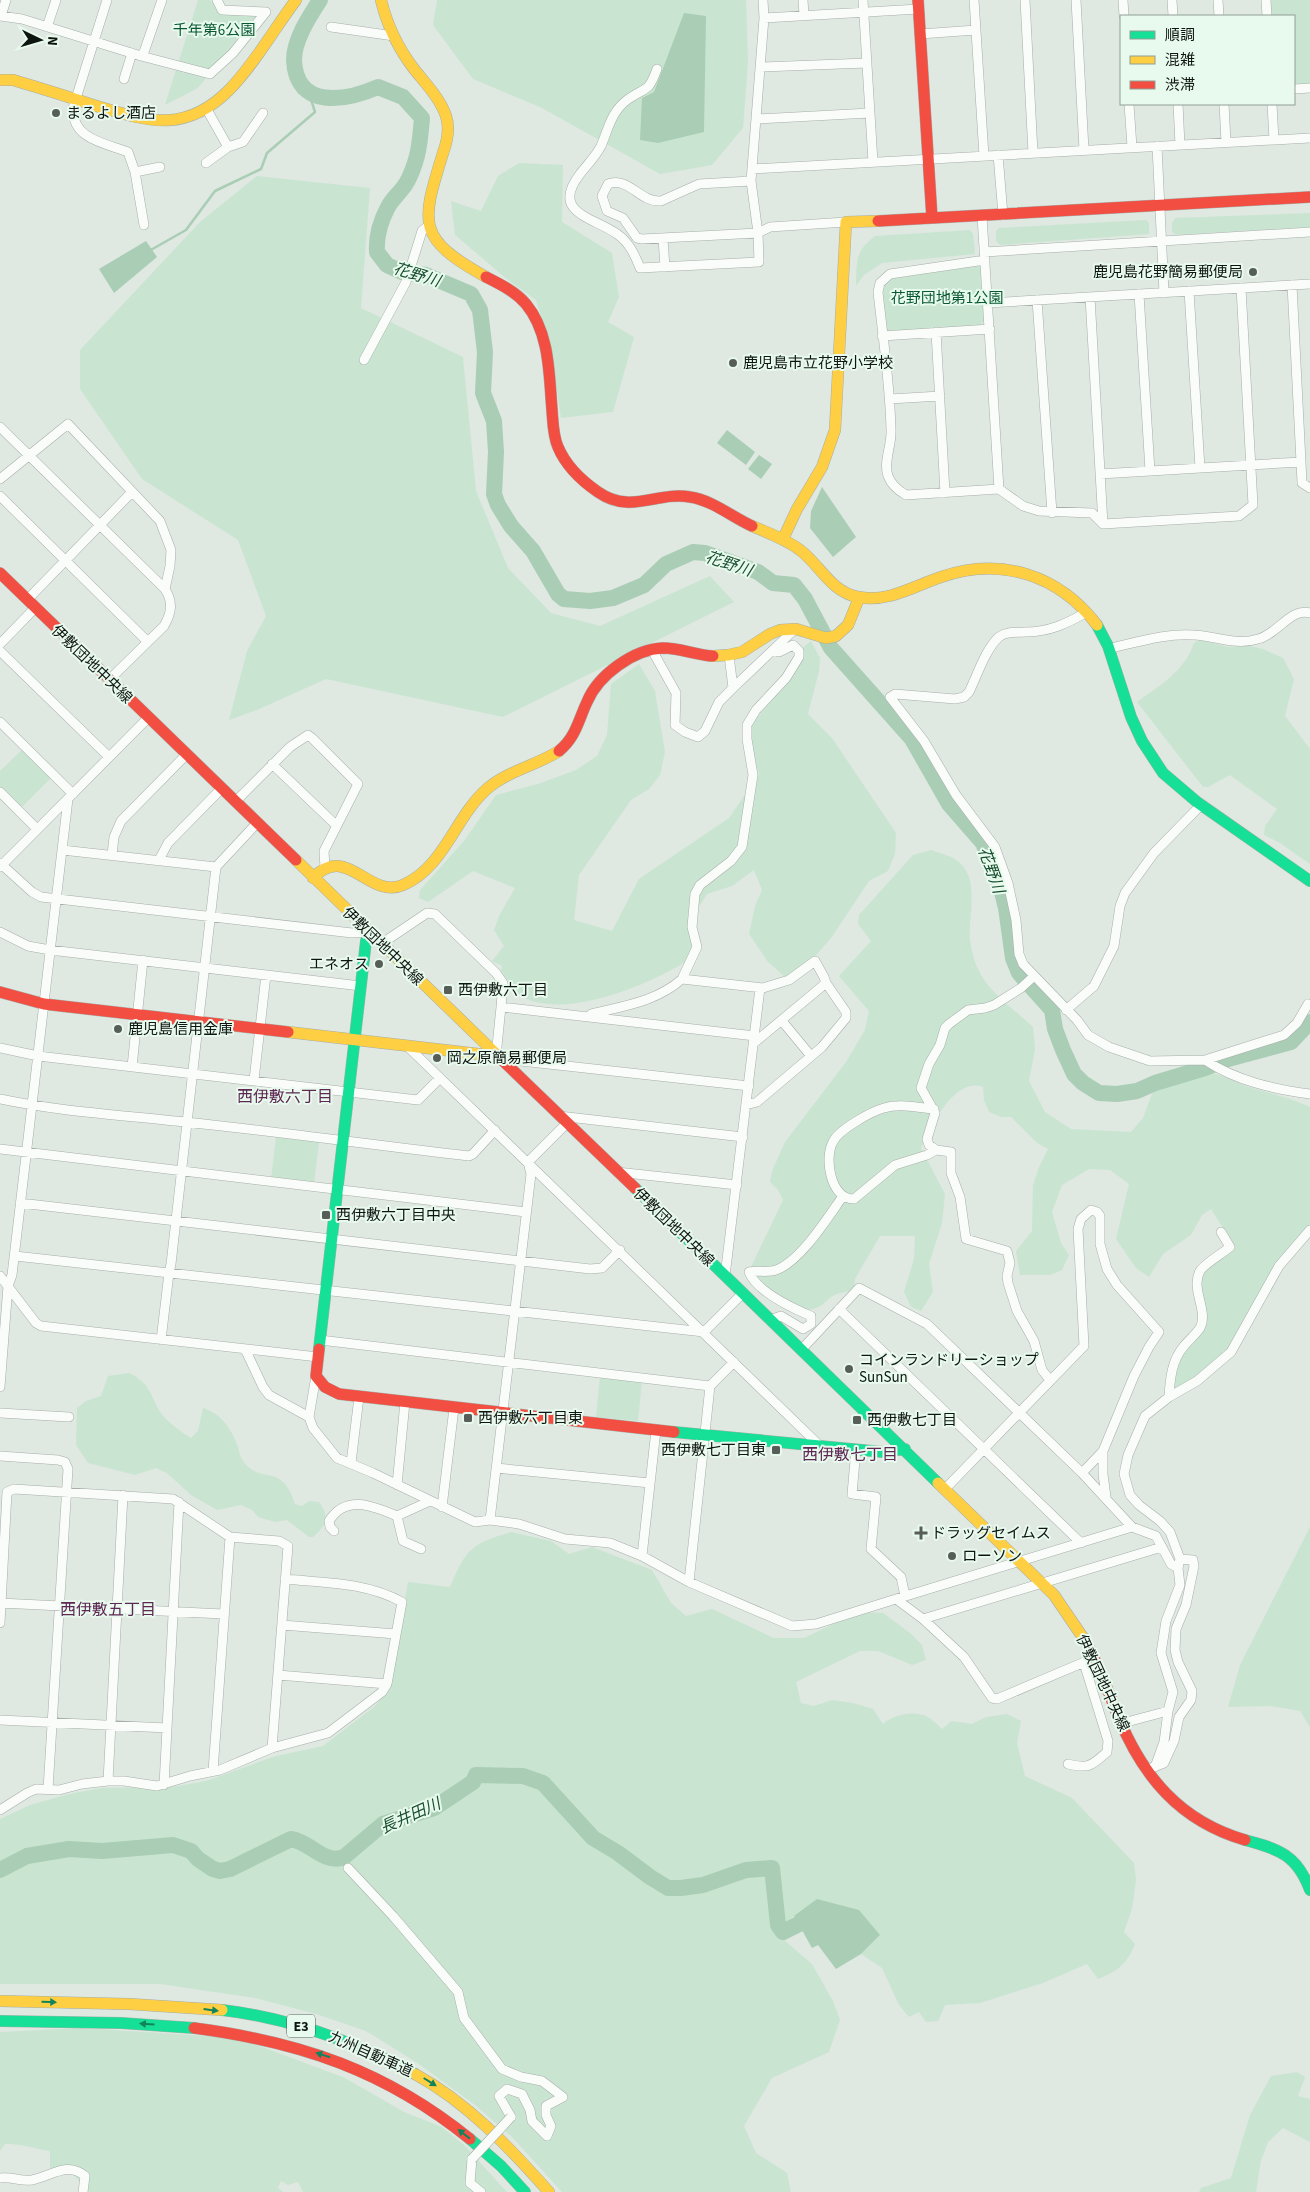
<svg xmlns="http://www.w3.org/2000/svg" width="1310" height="2192" viewBox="0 0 1310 2192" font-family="'Source Sans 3','Noto Sans JP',sans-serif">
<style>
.green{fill:#c9e5d1}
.water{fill:#aacdb5}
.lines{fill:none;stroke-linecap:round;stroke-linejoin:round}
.stream{stroke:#aacdb5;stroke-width:2.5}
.river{stroke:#aacdb5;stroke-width:16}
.street-casing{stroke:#a7aea9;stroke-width:10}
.fast-casing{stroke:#a7aea9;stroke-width:12}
.slow-casing{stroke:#a7aea9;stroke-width:12}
.jam-casing{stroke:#a7aea9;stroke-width:12}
.street{stroke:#fafcfa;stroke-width:9}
.fast{stroke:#16e098;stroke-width:11}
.slow{stroke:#ffcf43;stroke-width:11}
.jam{stroke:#f24e42;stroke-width:11}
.street-bridge-casing{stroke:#a7aea9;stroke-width:10;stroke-linecap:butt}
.street-bridge{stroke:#fafcfa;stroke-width:9}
.oneway{fill:#12845b}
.poi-dot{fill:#575e59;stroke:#e8faed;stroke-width:2}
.labels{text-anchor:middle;stroke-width:4;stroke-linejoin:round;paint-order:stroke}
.shield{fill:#e8faed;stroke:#4f5952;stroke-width:1}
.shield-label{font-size:14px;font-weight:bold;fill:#0e1410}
.park-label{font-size:15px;fill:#095831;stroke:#e8faed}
.poi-label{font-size:15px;fill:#0e1410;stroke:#e8faed;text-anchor:start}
.street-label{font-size:15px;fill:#0e1410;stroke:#e8faed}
.water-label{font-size:16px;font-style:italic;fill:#194e2f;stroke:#e8faed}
.neighbourhood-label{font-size:16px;fill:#5e2754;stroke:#e8faed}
</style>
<rect width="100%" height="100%" fill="#dfe8e1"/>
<!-- green -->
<path class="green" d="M198 0H210L213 3 257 15 198 88 165 105Z
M437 0H746L748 62 743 128 712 165 660 174 542 108 473 79 433 25Z
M1271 0H1310V83L1294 84V16H1272Z
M519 163 563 165 562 222 612 253 619 297 608 322 634 337 613 412 561 418 549 342 536 300 508 280 455 235 451 201 481 211 498 176Z
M257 176 370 188 361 308 463 357 476 491 508 568 551 613 600 626 710 576 734 602 503 717 326 679 257 710 229 720 247 651 266 616 238 540 142 479 80 389V350L200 222Z
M1310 213V227L1176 235 1172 232V223L1175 218Z
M1146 220 1149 223V234L1000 245 996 241V231L999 228Z
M970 230 973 234 975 254 882 263 864 275 856 286C857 262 854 252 875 236Z
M979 264 982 267 985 320 979 326 889 331 884 326 883 284 891 277Z
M1200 640 1228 647 1250 646 1263 649 1283 658 1294 679 1285 716 1310 749V864L1280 843 1264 835 1265 826 1277 809 1230 775 1208 787H1203L1137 702C1159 686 1185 671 1194 643Z
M811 641 820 658 819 671 808 714 832 738 896 833 895 854 888 871 869 881 831 938 811 961 790 976 785 977 768 962 749 934 755 906 762 890 754 870 732 886 707 894 694 915 693 957C656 982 567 1021 523 997 515 993 507 978 501 971L502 966 492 961 504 946 494 930 500 914 515 888 473 871 428 902 419 898 420 890 464 841 496 795 538 784 576 770 597 756 607 735 611 684 639 664 655 691 665 752 660 775 649 789 631 800 579 875 574 920 612 931 639 879 729 818 759 774 751 744 752 724 786 683 801 657 802 648Z
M23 749 52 777 21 808 0 788V771Z
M931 850C942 854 954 856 962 865 979 884 968 917 970 940 971 948 974 961 978 969 988 992 1015 1010 1033 1027L1035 1049 1029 1081 1045 1112 1071 1129 1131 1132 1143 1118 1155 1086C1163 1081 1176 1071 1185 1070 1214 1068 1233 1083 1259 1090 1277 1095 1293 1099 1310 1107V1226L1266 1280 1229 1349 1209 1370 1175 1390C1165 1370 1191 1344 1202 1329L1199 1294 1203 1273 1233 1244 1211 1209 1202 1215 1191 1235 1163 1254 1149 1277 1136 1268 1116 1239 1129 1184 1110 1170 1089 1169 1062 1185 1052 1212 1061 1243 1069 1255 1062 1270 1050 1275H1020L1016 1251 1032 1231 1033 1185 1039 1167 1048 1149 1037 1143 1011 1117H1001L989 1112 984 1100 983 1087C954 1076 931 1127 921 1148L945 1194 942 1223 929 1264 933 1292 921 1311 911 1307 904 1292 914 1259 915 1236H880L855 1279 854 1290C847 1292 836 1293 831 1297 826 1301 822 1306 816 1308 797 1316 757 1283 751 1267L783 1200 778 1190 770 1182 772 1171 785 1142 846 1062 865 1030 869 1011 839 976 871 941 858 924 859 915 913 855Z
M276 1137 319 1142 314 1183 271 1179Z
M129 1373C157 1387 148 1400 166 1419 173 1426 183 1433 191 1438L198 1431 203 1408C221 1413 232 1430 238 1447 239 1451 240 1457 243 1461 261 1486 282 1461 295 1504L302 1506 309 1501 319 1502C330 1516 326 1526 313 1537H309L287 1520 275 1522 258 1517 252 1510 241 1505 217 1510 191 1495 167 1473 156 1468 135 1475 88 1463 76 1445 77 1408 86 1401 101 1396 108 1376Z
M600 1376 642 1381 638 1421 596 1417Z
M1310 1527V1727L1300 1711 1270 1706 1228 1707 1240 1665Z
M511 1532 551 1541 569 1554 592 1547 652 1570 671 1603 686 1616 712 1609 774 1638H804L859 1612 883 1613 910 1633 922 1645 926 1660 912 1665 878 1651H860L796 1682 801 1703 814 1706 832 1700 853 1703 873 1709 883 1724C892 1715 913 1710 926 1716 932 1719 937 1724 942 1729L952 1721 972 1724 986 1717 1007 1714 1021 1721 1017 1743 1025 1776 1072 1798 1134 1863 1136 1880 1132 1909 1124 1932 1135 1944C1127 1964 1118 1971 1098 1979L1087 1964 1043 1983 980 2003 945 2005 938 2021 926 2022 919 2012 909 2017 899 2005 882 1968 861 1954 880 1935 794 1916 776 1933 812 1964 833 2001 840 2020 829 2052 772 2078 744 2126 756 2153 787 2173 791 2192H562L511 2136 475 2105 419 2064 366 2031 316 2014 255 1998 160 1984H0V1819L30 1805 69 1794 101 1788 172 1787 206 1781 276 1756 323 1746 375 1706 389 1690 408 1582 450 1587C466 1549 471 1544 511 1532Z
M82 2028 239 2038 345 2078 404 2112 442 2127 464 2145 507 2192H303L298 2182 288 2185 281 2181 278 2188 283 2192H81L80 2182 72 2173H50V2151C35 2149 20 2143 5 2144L0 2151V2032Z
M1297 2072 1305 2077 1298 2096 1310 2099V2142L1283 2128 1268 2142 1261 2161 1256 2192H1199L1201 2188 1231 2178 1250 2115 1271 2076Z"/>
<!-- water -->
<path class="water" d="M684 13 706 16 704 132 658 143 640 140 642 98 654 92Z
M146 241 157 257 114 293 99 269Z
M727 430 755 452 746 465 717 443Z
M759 455 772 464 761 479 748 469Z
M822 487 856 537 833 557 810 528 811 511Z
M817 1899 859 1910 880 1935 861 1954 836 1969 818 1945 812 1948 794 1916Z"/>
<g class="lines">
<!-- stream -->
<path class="stream" d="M149 251 186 230 215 191 261 169 267 153 315 112 309 93"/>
<!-- river -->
<path class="river" d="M320 0C309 17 294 40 294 60 296 110 346 101 378 87L403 97 422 118C420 141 419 157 409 178 404 190 394 196 388 207 381 220 376 236 377 252L387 265 402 272 426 275 471 294 480 310 485 352 483 393 494 421 496 452 494 494 498 505 511 526 533 551 558 594 564 599 590 601 613 598 644 585 666 564 693 552 705 553 758 572 773 583 794 585 805 599 831 648 912 739 949 804 983 843 1001 888 1006 908 1013 958 1019 973 1052 1010 1055 1029 1063 1050 1074 1074 1083 1083 1099 1093 1117 1094 1137 1091 1155 1083 1205 1068 1228 1059 1291 1042 1310 1022
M0 1870 27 1856 69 1849 102 1851 173 1845 191 1851 198 1859 213 1869 220 1871 230 1869 291 1839C311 1842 324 1865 344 1857L383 1824 434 1808 473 1782 476 1775 523 1776 543 1783 593 1838 618 1853 650 1877 668 1888H681L703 1885 746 1870 772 1868 778 1925 783 1932 805 1921"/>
<defs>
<path id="street" d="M107 0 73 108C72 139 104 143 128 152L135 172 144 225
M803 0 804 15
M863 0 873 162
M974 0 984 156
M1025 0 1033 153
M1076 0 1084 150
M1123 0 1124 16
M1172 0 1173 16
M1218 0 1219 16
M1266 0 1267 16
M0 16 22 19 141 56 144 52 162 0
M1 16 6 0
M764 18 919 9
M47 27 56 0
M331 27 394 36
M920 34 976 30
M141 56 210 74 233 53 266 12 222 10 217 0
M760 67 867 63
M657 69C648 94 646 86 627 100 611 112 608 130 601 146 596 156 587 165 580 174 550 213 593 217 617 234 629 242 635 255 640 268L759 262 758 233 751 181 764 18 763 0
M124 79 132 53
M1294 89 1310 88
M1129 104 1132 147
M1178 104 1180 145
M1224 104 1226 142
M1272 104 1274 140
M206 108 228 147 243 142 263 113
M757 119 870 113
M1157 146 1164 293
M998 155 1003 215
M206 163 228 147
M752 169 1310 138
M135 172 160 167
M751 181 699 184 661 201C640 203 629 176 608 184L602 196 607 211 623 218 637 238 642 239 758 233 770 227 846 222
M982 216 999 489
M663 239 665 267
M984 252 1310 232
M985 260 890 274 880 283 878 292C883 338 890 384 891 430 892 445 883 462 888 476 891 484 899 491 906 495L999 489 1023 506 1039 511 1092 513 1103 524
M1292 285 1301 462
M1189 291 1200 468
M1139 294 1150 471
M1090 297 1103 524
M1037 300 1052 513
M988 303 1310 284
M936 332 945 493
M882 336 990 329
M364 360 406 282 422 231 429 225
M890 399 940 396
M0 427 165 589C173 602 172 612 164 626L109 680
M1100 474 1301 462 1302 483 1310 488
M0 479 68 424 160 521 171 550 170 566 165 589
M0 496 148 642
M1103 524 1239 516 1253 505 1241 288
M27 600 132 492
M1087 612C1066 624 1049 632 1025 632 1017 633 1006 631 999 637 986 648 977 676 969 692L964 697 955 699 895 694 890 697 924 741 956 795 995 847 1008 883 1016 920 1019 954 1023 964 1077 1020 1088 1035 1109 1047 1150 1061 1205 1060 1284 1035 1297 1023 1308 1004 1310 1005
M0 644 35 608
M1111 648C1138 642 1166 633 1194 635 1216 636 1236 646 1258 639 1278 634 1291 607 1310 613
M652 650 676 693 675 725 685 732 698 737 705 731 719 702 733 688 729 655
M0 651 109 757
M733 688 795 629
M0 722 73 794
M272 764 336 825
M0 792 37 829
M235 802 290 747 308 735 312 738 358 784 324 851 325 868
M62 850 216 867
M112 855 114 837 121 821 186 755
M159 860 168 843 221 789
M0 863 32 892 41 897 352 933 370 932
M0 867 148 718
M0 932 28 946 50 950 361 986
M381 944 427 913 435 914 496 973 503 983 501 1007
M1033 977 1021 988 994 1005 985 1008 968 1010 949 1024 945 1028 940 1045 929 1064 921 1088 935 1113 927 1139 929 1145 936 1150 951 1152V1173L960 1197 966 1239 1007 1251 1010 1263 1007 1276 1008 1283 1017 1311 1034 1341 1042 1370 1050 1380
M682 979 697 947 692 927 695 894 700 885 731 861 742 847 753 775 747 739V725L756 710 786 678 799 657V651L793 645 779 652 773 650
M1066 1010 1094 986 1114 946 1120 906 1125 893 1154 853 1201 805
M591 1014C623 1006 656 1002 682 979L763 988 789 980 815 961 824 977 826 983
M782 1021 811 1056
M407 1046 820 1446
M0 1048 38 1056 418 1100 440 1078
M1205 1060C1236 1081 1274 1089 1310 1094
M132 1067 143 960
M254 1080 266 975
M749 1086 521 1061 496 1056 501 1007 755 1036
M0 1099C61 1112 123 1115 185 1122 280 1132 374 1145 469 1156L473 1154 495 1130
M746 1105 757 1102 822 1047 846 1018V1012L826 983 754 1043
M934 1109C918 1108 900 1103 884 1108 872 1111 838 1130 833 1142 824 1157 830 1199 854 1199L895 1165 927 1155 936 1150
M559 1116 743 1137
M0 1149 526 1212
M528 1162 567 1123
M617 1172 737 1185
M20 1203 590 1269 602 1268 620 1250
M15 1256 704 1332 743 1293
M0 1276 36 1323 41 1326 318 1357
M725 1276 760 988
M839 1309 1081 1543
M770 1320 781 1316 803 1329 811 1324V1316C792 1308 757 1292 749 1272 758 1270 767 1273 776 1270 801 1261 828 1217 843 1196
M161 1340 169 1273 171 1264 216 867 257 823
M320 1340 710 1386
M245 1349 263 1387 269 1395 309 1417
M802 1349 859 1288 927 1324 1082 1473 1132 1527 1156 1536 1171 1564 1178 1568 1180 1559 1170 1532 1160 1521 1139 1505 1130 1495 1124 1474 1128 1455 1145 1416 1169 1397 1197 1381 1231 1352 1279 1266 1310 1230
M316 1376 309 1417 313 1428 337 1458 373 1473 475 1522 490 1520 519 1524 565 1539 610 1543 642 1556 689 1582 792 1626 816 1624 896 1599 923 1619 1162 1547
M0 1387 8 1286 12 1275 68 799
M1169 1397C1170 1378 1172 1360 1184 1346 1189 1340 1196 1334 1200 1328 1209 1311 1190 1289 1200 1271 1204 1264 1223 1253 1230 1247L1221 1232
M0 1413 69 1417
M856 1449 852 1494 876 1497 871 1549 901 1577 905 1596
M1103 1451V1474L1106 1497
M0 1456 58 1460 65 1462 68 1469 48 1789
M351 1463 359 1397
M496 1468 650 1483
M397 1485 405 1402
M946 1488 1084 1346 1078 1229 1081 1219 1091 1210 1097 1212 1100 1216V1244L1107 1269 1117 1285 1159 1332 1149 1347 1134 1376 1103 1451 1082 1473
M442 1507 454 1408
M397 1516 403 1541 421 1549
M490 1520 531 1174 528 1162
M334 1531 330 1527 329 1521C346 1494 373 1506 397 1516L430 1501
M0 1549 4 1548 7 1492 14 1489 173 1499 230 1537 279 1541 288 1546 272 1748
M642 1556 656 1430
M689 1582 710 1386 734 1362
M896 1599 1132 1527
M0 1603 223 1614
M923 1619 964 1657 992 1698 997 1699 1094 1658
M0 1623 4 1548
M282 1625 396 1634
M278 1675 387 1684
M0 1720 167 1728
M1123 1723 1168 1711
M1068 1764C1089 1769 1091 1766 1107 1752L1108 1741 1084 1663
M1155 1767 1164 1742 1168 1711 1173 1692 1161 1653 1166 1621 1180 1585 1178 1568
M1146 1770 1164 1763 1174 1741 1179 1717 1191 1700 1192 1691 1178 1662 1175 1650 1176 1629 1186 1605 1194 1566 1193 1560 1180 1559
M213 1771 230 1537
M108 1781 123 1495
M164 1785 179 1502
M0 1810 27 1793 36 1789 59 1790 82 1784 108 1781H124L157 1786 190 1776 220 1770 272 1748 328 1733 382 1692 387 1684 402 1602C366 1582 325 1583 285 1579
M348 1868 393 1916 458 1992 464 2018 502 2069 521 2077 542 2081 563 2097 546 2106V2115L551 2126 547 2136 532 2121 530 2110 522 2094 507 2089 499 2096 511 2117
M472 2159 470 2183 481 2192
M0 2178C11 2176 21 2182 32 2180 52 2176 67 2161 85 2176L83 2192"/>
<path id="fast" d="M1097 625 1108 646 1131 717 1142 741 1163 773 1197 802 1310 881
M635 1188 938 1483
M319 1349 366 941 370 932
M674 1432 883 1452 905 1449
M1245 1840C1279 1849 1297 1855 1310 1890
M222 2010C290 2018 355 2042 415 2074
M0 2021 121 2023 194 2028
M470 2139 501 2166 525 2192"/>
<path id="slow" d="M381 0C387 25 398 48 414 69 425 83 440 98 446 116 450 128 447 142 443 153 421 224 416 238 486 277
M0 80H13C40 88 66 96 93 105 147 121 185 135 230 89 256 62 274 29 296 0
M752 526C768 533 786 539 800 550 820 565 831 592 858 597 888 603 914 586 941 577 1001 556 1059 575 1097 625
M783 539 797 509 822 467 835 430 846 222 878 221
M713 656 728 655 742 652 770 634 780 630 796 629 826 638 836 636 848 625 859 598
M296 860 497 1055
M313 878C347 842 369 900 403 885 445 867 455 816 488 788 508 771 537 765 559 751
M288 1032 496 1056
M938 1483 1054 1595 1086 1642
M0 2001 129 2004 222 2010
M415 2074C468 2103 510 2148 549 2192"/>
<path id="jam" d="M918 0 932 218
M878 221 1310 197
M486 277C500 284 516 292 526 304 550 333 549 375 552 410 553 423 553 436 558 447 566 466 582 481 598 492 631 515 657 491 690 497 712 500 732 517 752 526
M0 573 296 860
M559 751C576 737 578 721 587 702 598 675 634 649 663 648 680 648 696 655 713 656
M0 992 44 1004 288 1032
M497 1055 635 1188
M319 1349 316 1376 325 1387 339 1394 674 1432
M1086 1642C1099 1666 1108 1691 1118 1716 1143 1777 1180 1821 1245 1840
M194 2028C301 2042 386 2071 470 2139"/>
</defs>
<!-- street casing -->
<use href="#street" class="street-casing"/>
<!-- fast casing -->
<use href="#fast" class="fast-casing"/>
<!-- slow casing -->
<use href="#slow" class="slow-casing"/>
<!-- jam casing -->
<use href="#jam" class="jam-casing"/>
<!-- street -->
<use href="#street" class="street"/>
<!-- fast -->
<use href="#fast" class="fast"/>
<!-- slow -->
<use href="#slow" class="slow"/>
<!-- jam -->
<use href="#jam" class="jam"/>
<defs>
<path id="street-bridge" d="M472 2159 511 2117"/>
</defs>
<!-- street-bridge casing -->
<use href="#street-bridge" class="street-bridge-casing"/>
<!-- street-bridge -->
<use href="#street-bridge" class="street-bridge"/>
</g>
<!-- one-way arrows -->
<defs><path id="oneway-solid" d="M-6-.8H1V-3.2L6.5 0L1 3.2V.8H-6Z" transform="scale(1.25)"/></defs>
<g class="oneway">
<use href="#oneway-solid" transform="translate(49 2002) rotate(1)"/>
<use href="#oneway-solid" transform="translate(211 2010) rotate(7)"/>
<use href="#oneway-solid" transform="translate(147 2024) rotate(-176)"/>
<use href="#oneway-solid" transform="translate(323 2055) rotate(-162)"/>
<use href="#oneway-solid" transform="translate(430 2082) rotate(32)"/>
<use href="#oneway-solid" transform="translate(464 2134) rotate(-142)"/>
</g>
<!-- markers -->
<g class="poi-dot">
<circle cx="56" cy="113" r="5"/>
<circle cx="1253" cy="272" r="5"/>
<circle cx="733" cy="363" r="5"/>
<circle cx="379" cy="964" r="5"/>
<rect x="443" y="985" width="10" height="10" rx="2.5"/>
<circle cx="118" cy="1029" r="5"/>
<circle cx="437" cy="1058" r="5"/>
<rect x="321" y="1210" width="10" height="10" rx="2.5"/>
<circle cx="849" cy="1369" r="5"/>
<rect x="463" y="1413" width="10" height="10" rx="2.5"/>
<rect x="852" y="1415" width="10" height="10" rx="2.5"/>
<rect x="771" y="1445" width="10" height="10" rx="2.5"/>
<path d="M918.5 1525.5h5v5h5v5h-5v5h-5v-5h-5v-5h5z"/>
<circle cx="952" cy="1556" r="5"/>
</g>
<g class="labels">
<!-- shield labels -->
<rect class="shield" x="287" y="2014.5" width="28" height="23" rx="4"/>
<g class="shield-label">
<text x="301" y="2031">E3</text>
</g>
<!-- park labels -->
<g class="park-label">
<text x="214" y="35">千年第6公園</text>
<text x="947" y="303">花野団地第1公園</text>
</g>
<!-- poi labels -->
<g class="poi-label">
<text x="66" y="118">まるよし酒店</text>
<text x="1243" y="277" text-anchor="end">鹿児島花野簡易郵便局</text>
<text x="743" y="368">鹿児島市立花野小学校</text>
<text x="369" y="969" text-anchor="end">エネオス</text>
<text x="458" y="995">西伊敷六丁目</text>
<text x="128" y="1034">鹿児島信用金庫</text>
<text x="447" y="1063">岡之原簡易郵便局</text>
<text x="336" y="1220">西伊敷六丁目中央</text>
<text x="859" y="1365">コインランドリーショップ<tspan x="859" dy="17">SunSun</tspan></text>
<text x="478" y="1423">西伊敷六丁目東</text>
<text x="867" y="1425">西伊敷七丁目</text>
<text x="766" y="1455" text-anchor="end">西伊敷七丁目東</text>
<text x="931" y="1538">ドラッグセイムス</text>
<text x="962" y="1561">ローソン</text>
</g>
<!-- street labels -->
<g class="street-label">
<text transform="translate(92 664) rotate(44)" y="5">伊敷団地中央線</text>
<text transform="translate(383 946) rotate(44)" y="5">伊敷団地中央線</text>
<text transform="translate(674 1227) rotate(44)" y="5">伊敷団地中央線</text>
<text transform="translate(1103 1683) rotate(65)" y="5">伊敷団地中央線</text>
<text transform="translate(371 2054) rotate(24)" y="5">九州自動車道</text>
</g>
<!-- water labels -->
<g class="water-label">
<text transform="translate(417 274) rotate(17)" y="6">花野川</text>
<text transform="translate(729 563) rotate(18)" y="6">花野川</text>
<text transform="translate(992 870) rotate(70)" y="6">花野川</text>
<text transform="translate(410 1815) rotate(-24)" y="6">長井田川</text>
</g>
<!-- neighbourhood labels -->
<g class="neighbourhood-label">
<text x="285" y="1102">西伊敷六丁目</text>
<text x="850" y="1460">西伊敷七丁目</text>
<text x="108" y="1615">西伊敷五丁目</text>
</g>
</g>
<!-- legend -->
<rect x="1120" y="15" width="175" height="90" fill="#e8faed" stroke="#919e95"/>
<rect x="1130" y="31" width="25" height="8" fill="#16e098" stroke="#919e95"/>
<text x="1165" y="40" font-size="15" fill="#0e1410">順調</text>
<rect x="1130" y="56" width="25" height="8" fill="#ffcf43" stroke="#919e95"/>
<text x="1165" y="65" font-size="15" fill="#0e1410">混雑</text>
<rect x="1130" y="81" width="25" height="8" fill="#f24e42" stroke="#919e95"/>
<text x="1165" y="90" font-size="15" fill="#0e1410">渋滞</text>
<!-- north arrow -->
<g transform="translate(40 40) rotate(95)" stroke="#e8faed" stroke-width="4" paint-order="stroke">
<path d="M0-4L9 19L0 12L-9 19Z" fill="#0e1410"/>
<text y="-8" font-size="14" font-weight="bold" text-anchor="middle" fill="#0e1410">N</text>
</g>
</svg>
